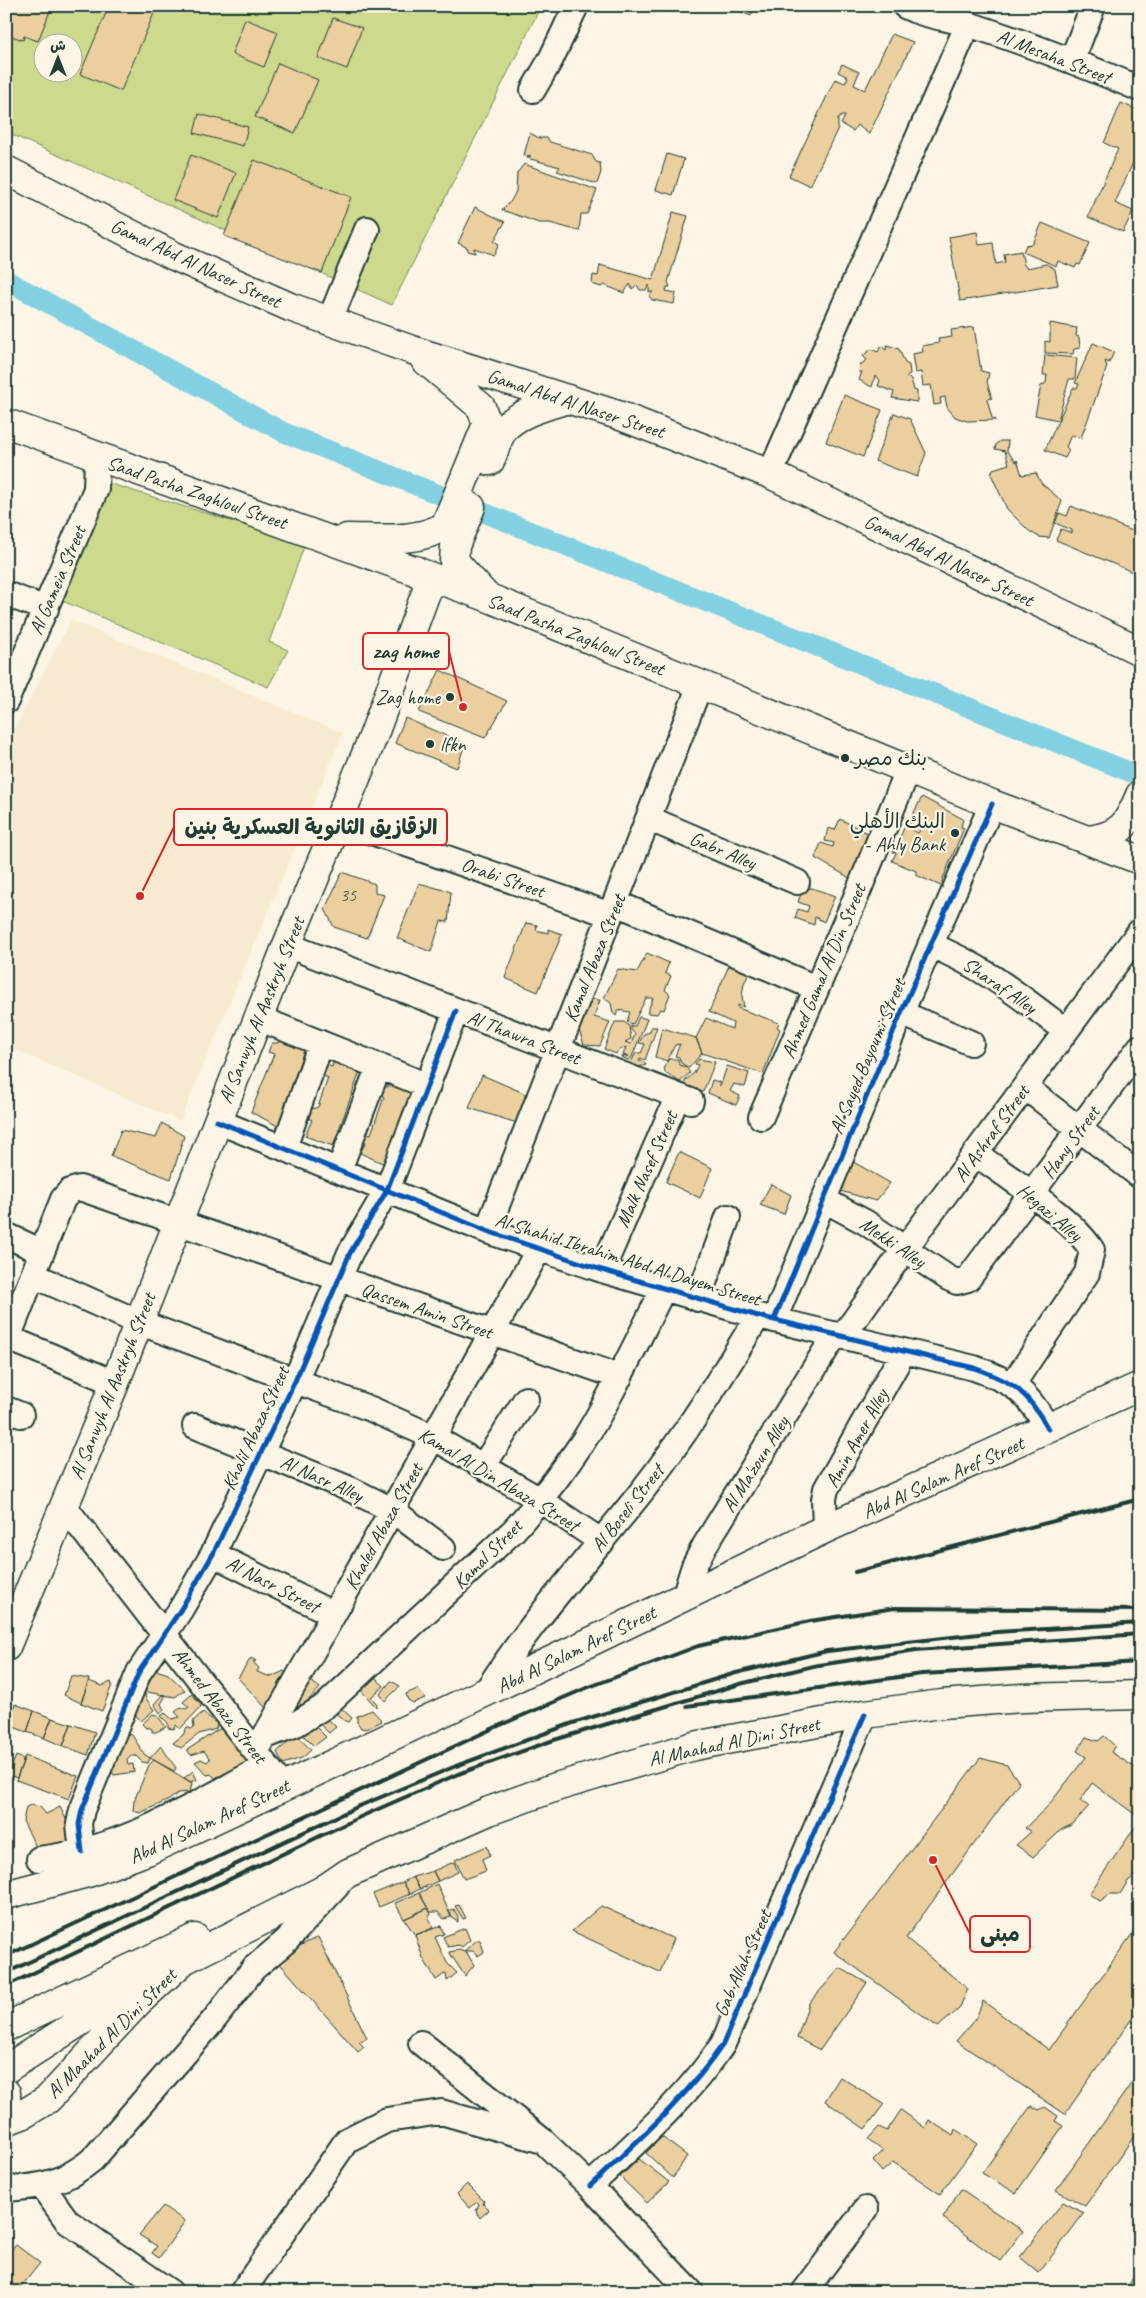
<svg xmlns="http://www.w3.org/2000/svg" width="1146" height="2298" viewBox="0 0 1146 2298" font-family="Caveat,'Playpen Sans Arabic',sans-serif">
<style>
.built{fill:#f7ead0}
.green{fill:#cdd98c;stroke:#768b60;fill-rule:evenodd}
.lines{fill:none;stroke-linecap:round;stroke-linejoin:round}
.canal{stroke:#82d0e1;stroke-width:20}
.building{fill:#eccf9f;stroke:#1f3d34}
.minor-casing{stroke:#1f3d34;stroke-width:28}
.major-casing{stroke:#1f3d34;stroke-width:31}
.highway-casing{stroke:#1f3d34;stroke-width:31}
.minor{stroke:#fcf5e5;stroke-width:24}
.major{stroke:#fcf5e5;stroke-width:28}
.highway{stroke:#fcf5e5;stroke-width:28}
.rail{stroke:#1f3d34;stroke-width:4}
.cycleway-casing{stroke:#fcf5e5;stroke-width:8}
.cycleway{stroke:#0057b8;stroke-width:5}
.poi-dot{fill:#1f3d34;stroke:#fcf5e5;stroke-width:2}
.labels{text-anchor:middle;stroke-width:4.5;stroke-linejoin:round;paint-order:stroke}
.number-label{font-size:18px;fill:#52624f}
.street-label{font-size:20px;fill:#1f3d34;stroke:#fcf5e5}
.poi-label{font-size:20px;fill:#1f3d34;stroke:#fcf5e5;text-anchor:end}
.leader{fill:none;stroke:#d62828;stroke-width:2}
.callout-dot{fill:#d62828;stroke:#fcf5e5;stroke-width:2}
.callout{fill:#fcf5e5;stroke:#d62828;stroke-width:2}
.callout-label{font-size:21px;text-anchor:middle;font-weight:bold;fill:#1f3d34}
</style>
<rect width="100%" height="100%" fill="#fcf5e5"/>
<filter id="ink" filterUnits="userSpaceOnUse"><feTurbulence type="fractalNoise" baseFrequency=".02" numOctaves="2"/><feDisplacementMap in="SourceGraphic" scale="10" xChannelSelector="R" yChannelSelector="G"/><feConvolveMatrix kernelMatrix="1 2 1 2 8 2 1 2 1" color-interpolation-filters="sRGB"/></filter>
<g filter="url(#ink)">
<!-- built -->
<path class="built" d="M71 620 343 733 180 1121 6 1046V745Z"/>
<!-- green -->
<path class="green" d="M6 6H541L392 305 6 132ZM42 42H72V72H42Z
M108 483 305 544 269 642 288 650 268 687 60 600Z"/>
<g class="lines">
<!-- canal -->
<path class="canal" d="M6 280 283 432 1140 776"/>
</g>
<!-- building -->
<path class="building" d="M6 6H52L38 41 24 36 23 40 6 34Z
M109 6H157L121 91 80 74Z
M726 6H755L751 16Z
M333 18 362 28 347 69 318 58Z
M245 19 278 32 264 67 232 54Z
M892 34 913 42 869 134 857 125 853 131 841 124 845 116H842L838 119V128L810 186 789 176 835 79 845 83 848 77 838 72 842 64 859 72 854 85 865 90Z
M278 63 318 80 295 133 255 117Z
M1121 103 1140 111V147L1115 203 1133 211 1123 232 1088 217 1118 149 1104 143Z
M199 114 248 127 243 146 194 133Z
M530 133 539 138H547L550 142 592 155 596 162 600 163 601 172 597 184 557 171 560 167 527 158 531 156 524 155Z
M667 154 684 159 673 195 656 190Z
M191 155 236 173 218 218 173 200Z
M254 160 351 197 322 273 224 236Z
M524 164 597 190 587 214H581L579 231 550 223H539L502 210 511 201 516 191 517 173Z
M475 207 505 222 494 241 499 244 494 255 474 248 475 253 467 251 468 248 458 243Z
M673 212 688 216 668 282 670 287H667L666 291 676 293 674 304 652 300 649 296 653 292H649V285L646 290H640L637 285 632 289 630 284 624 293 604 285 601 287 592 284 593 275 598 276 600 265 653 280Z
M1042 223 1090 243 1080 265 1077 264 1075 268 1058 261 1056 266 1023 252 1026 245 1033 244Z
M977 232 979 245 993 243 996 264 1005 262 1004 254 1021 251 1024 265 1027 268 1046 264 1055 269 1058 285 960 301 949 237Z
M1050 323 1077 328 1076 336 1079 337 1080 348 1074 349 1073 354 1045 353V341L1050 342Z
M974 327 981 371 989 373 987 382 992 398 987 399 992 418 996 420 967 421 955 417 947 407 945 397 940 398 941 404 934 405 931 385 923 386 921 372 915 373 912 354 923 352 922 346 939 343 938 339 952 337 951 330Z
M1093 343 1114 352 1109 363 1105 361 1107 367 1081 438 1071 435 1066 447 1069 450 1065 458 1045 450 1073 388H1077L1079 384 1075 383Z
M887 345 899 349 905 363 909 365 910 374 906 377 911 379 914 390 917 391V402L892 398 894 392 878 386 880 380 875 376 872 387 859 380 862 372H859L860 365 867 360 863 356 871 349 878 352 881 346 886 350Z
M1045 355 1077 358 1075 379H1069L1058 420 1035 415 1041 386 1046 383 1047 375H1043Z
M844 395 882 410 863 457 826 442Z
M894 413 910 419 926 453 917 477 875 461Z
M1000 441H1008L1007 451 1016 462 1017 460 1022 475 1036 473 1041 483 1062 501 1049 538 1039 537 1029 531 1007 509 991 474 993 469 1009 464 1005 451 995 449 996 444Z
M1071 506 1140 534V575L1056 540 1061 529 1072 533V530L1055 523 1059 513 1067 516Z
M440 670 507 701 485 738 419 712Z
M405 718 465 744 457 768 395 743Z
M922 797 963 819 961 827 964 828 942 881 943 887 916 875V871L892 861 896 853 893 852 905 826 918 833 920 830 910 825 909 822Z
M840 819 871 835 855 881 815 858 821 843 833 847 834 843 825 841 828 828 835 830Z
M342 872 375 884V892L384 895 367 938 334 927 325 909Z
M419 883 451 892 448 922 441 921 431 952 397 938Z
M812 888 835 896 824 922 815 917 814 925 795 918 798 909 807 912 809 906 798 902 802 891 803 889Z
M526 923 537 925 536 930 548 933V929L562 934 538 992 505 978Z
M647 953 669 963 665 973 671 976 665 990 670 994 664 1010 660 1009 657 1014 647 1013 653 998H646L633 1024 627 1022 630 1012 618 1010 616 1016 613 1013 611 1003 604 998 618 969 637 972Z
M730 963 749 974 744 983 742 996 744 1007 738 1005V1008L779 1023 777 1027 780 1029 763 1074 702 1053 696 1038 706 1018 732 1029 733 1023 709 1012Z
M590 999 600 1000 594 1017 610 1022 600 1046 584 1045 577 1024 585 1000Z
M639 1017 647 1019 632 1057 628 1060 621 1057 628 1056 623 1055 626 1047 618 1051 616 1054 604 1049 615 1022H624L629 1026 631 1039 625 1042 631 1044 635 1034 631 1030V1026H635Z
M651 1027H657L645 1060 640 1058 639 1061 644 1062 646 1065 636 1068 631 1062 636 1053H641L645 1044 639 1043 644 1034 650 1032Z
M662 1028 696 1038 702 1053 689 1068 681 1063 679 1057 675 1056 680 1044 675 1045 667 1061 655 1057Z
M282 1036 306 1045 278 1126 251 1112 274 1054 268 1052 272 1043H278Z
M335 1056 362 1066 333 1146 305 1136 312 1120 306 1117 309 1110 318 1107 328 1078 321 1075 327 1065 332 1067Z
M669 1059H678L679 1065 686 1067 690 1073 680 1082 665 1073 664 1067Z
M699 1059 715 1062 703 1092 684 1086 685 1081 694 1073 698 1065 695 1064Z
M727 1066 749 1073 745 1087 734 1084 730 1091 740 1096 736 1105 708 1093 712 1080 719 1082V1086L721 1084Z
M482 1075 526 1094 517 1123 469 1108Z
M390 1077 416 1088 389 1166 360 1153 366 1142 361 1139 364 1133 371 1134 384 1097 378 1092 381 1086 388 1087Z
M162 1123 184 1136 171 1179 111 1156 121 1130 156 1138Z
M679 1152 712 1168 700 1198 666 1182Z
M850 1160 890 1183 876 1201 840 1191Z
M771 1184 791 1195 784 1214 760 1205Z
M251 1658 256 1661 253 1662 259 1668 257 1672 271 1677 284 1671 286 1673 279 1684 283 1686 270 1706 265 1707 238 1678Z
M143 1670H156L168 1674 185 1690 175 1697 142 1691Z
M307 1670 315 1674 311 1678 312 1682 320 1688 303 1706 291 1699Z
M373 1675 384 1686 371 1697 377 1704 376 1707 358 1687Z
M71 1676 89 1679 81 1703 64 1695Z
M89 1681 102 1686 111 1682 112 1685 102 1711 81 1703Z
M391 1681 400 1686 385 1701 380 1694Z
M417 1689 425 1698 413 1703 408 1700 406 1694Z
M139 1692 146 1694 145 1697 154 1710 141 1721 131 1710Z
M192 1694 201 1705 200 1708 180 1729 176 1725 174 1729 168 1728V1723L161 1716 165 1713 172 1719 180 1717 175 1712 181 1707 186 1709 189 1707 183 1702Z
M162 1695H166L161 1704 164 1710 160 1713 154 1704Z
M15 1704 34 1711 27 1732 8 1725Z
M339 1706 352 1718 349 1722 345 1721 328 1707Z
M372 1710 382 1721 366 1729 361 1728 357 1722V1716Z
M34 1711 52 1718 44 1738 27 1732Z
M203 1712 217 1724 216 1729 199 1734 181 1748 173 1743 183 1735 187 1727 191 1729 194 1727 193 1721Z
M321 1712 336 1727 329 1733 314 1719Z
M153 1714 157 1715 166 1727 156 1732H152V1729L148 1727 147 1729 142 1724Z
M52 1718 71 1724 63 1746 44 1738Z
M310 1721 326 1737 314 1746 298 1730Z
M71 1724 95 1732 88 1755 63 1746Z
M219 1729 228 1731 249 1759 247 1764 215 1778 211 1774 207 1775 195 1762 201 1759 207 1762 210 1759 204 1751 191 1755 187 1750Z
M127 1734 132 1735 144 1754 150 1758 148 1763 142 1762 136 1756H131L127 1760 128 1765 133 1764 134 1772 114 1775 110 1769Z
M296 1734 311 1750 302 1758 283 1764 277 1752Z
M1104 1736 1115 1746 1111 1752 1140 1771V1818L1092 1783 1080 1801 1089 1806 1073 1824 1061 1830 1033 1857 1016 1845 1031 1832 1025 1828 1048 1806 1086 1757 1077 1751 1086 1737 1098 1741Z
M161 1746 176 1768 174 1771 150 1758Z
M16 1756 24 1759 17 1778 8 1775Z
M25 1756 78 1776 69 1799 16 1780Z
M980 1758 1007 1765 1019 1782 906 1938 968 1989 959 2009 938 2027 834 1952Z
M154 1760 192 1783 190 1792 178 1793 169 1800 140 1813 133 1811 134 1801 149 1765Z
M193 1771 197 1780 191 1782 184 1778Z
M31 1805 40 1807 46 1814 60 1807 75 1837 40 1855 23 1821 26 1807Z
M1140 1820V1872L1128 1881 1120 1894H1110L1100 1901 1089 1894Z
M487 1846 490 1855 482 1859 486 1871 464 1879 455 1860Z
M454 1862 458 1872 438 1881 433 1871Z
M433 1871 438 1881 420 1889 413 1877Z
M413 1877 420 1889 410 1894 403 1882Z
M403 1882 410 1894 379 1907 373 1894Z
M437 1884 451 1917 444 1919 438 1912H430L419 1893Z
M419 1893 428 1908 404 1919 395 1903Z
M459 1905 466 1918 463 1919 455 1906Z
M601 1906 674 1939 660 1972 572 1931Z
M428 1908 431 1914 428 1918 433 1928 415 1935 404 1919Z
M454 1909 458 1917V1922L453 1919 449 1911Z
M1140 1923V2007L1065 2114 956 2041 976 2018 983 2001 1049 2050Z
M441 1926 444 1934 435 1937 447 1963 457 1973 447 1981 446 1973 436 1980 423 1958 415 1935Z
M465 1928 470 1940 462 1947 459 1945 448 1947 443 1937Z
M318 1937 367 2038 359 2042 364 2047 358 2052 275 1958Z
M477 1940H480L484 1952 478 1956 473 1951H464Z
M459 1950 467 1953 474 1965 465 1976 449 1952Z
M840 1968 867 1983 820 2050 797 2038 809 2003Z
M1140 2071V2128L1085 2206 1056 2190Z
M840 2077 884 2104 865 2129 825 2101Z
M1031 2106 1039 2110 1045 2107 1058 2116 1055 2121 1063 2126 1016 2193 982 2173Z
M901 2110 925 2128 929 2120 953 2136 955 2129 977 2144 940 2194 893 2162 882 2172 873 2161 883 2151 868 2139 879 2127 887 2131Z
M662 2137 687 2156 673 2178 646 2153Z
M639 2159 669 2182 647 2203 620 2177Z
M467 2184 484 2201 483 2204 489 2210 480 2218 476 2211 479 2204 477 2202 470 2208 457 2194Z
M961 2189 1023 2231 1000 2261 943 2218Z
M1063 2202 1084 2213 1039 2273 1020 2257Z
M163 2206 185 2221 159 2258 152 2253 157 2246 139 2235Z
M16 2245 40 2263 17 2292H6V2256Z
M1133 2278 1140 2283V2292H1124Z"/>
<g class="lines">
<defs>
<path id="minor" d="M905 6C926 17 949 18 971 25 1029 44 1084 65 1140 89
M1072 60 1093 6
M533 90 551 59 576 6
M329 322 367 229
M770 474 968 24
M6 594 46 609
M6 701 96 489 97 457
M650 819 797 882
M337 820 611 915
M616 903 816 988
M287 945 691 1101
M930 945C982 965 1022 998 1066 1031
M901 1013 971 1043
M258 1018 428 1086
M1025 1087 1140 1176
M761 1117 851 909 908 770
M217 1121 487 1231 602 1270 758 1316 974 1368C1014 1382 1028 1392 1048 1429
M284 1148 321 1043
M976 1154C1009 1178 1071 1217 1092 1250L1087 1273 1013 1384
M339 1170 379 1066
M824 1200 865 1222 948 1278 957 1282 968 1279 1140 1047
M487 1231 700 685
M6 1235 42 1252
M602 1270 678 1096
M33 1275 138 1322 371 1409 433 1437 540 1500 602 1542
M698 1299 728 1217
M774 1320 901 1013 992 804
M843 1336 904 1250 1140 931
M6 1337 115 1383
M8 1338 63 1199 70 1191 80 1188 620 1377
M6 1409 21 1415
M195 1426 350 1489 392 1510 443 1548
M484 1465 526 1399
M64 1506 283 1787
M825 1529 824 1499 826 1489 904 1351
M213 1554 333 1614
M684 1597 694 1566 705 1545 835 1335
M486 1692C531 1620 590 1557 642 1491 685 1436 722 1376 758 1316
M264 1737 296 1724 325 1706 514 1530C539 1502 563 1472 584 1440 614 1392 638 1339 664 1288
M261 1743 539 1249
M82 1852 79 1824 82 1810 139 1672 181 1609 213 1554 295 1381 350 1253 387 1190 456 1011
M39 1859C126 1849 192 1805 267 1766
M421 2043 543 2141 590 2186 691 2292
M42 2186 68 2222 170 2292
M590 2186C637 2141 686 2099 723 2044L865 1714
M6 2189C41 2187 66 2182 93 2159L213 2021 254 1968 286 1941 337 1886
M242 2292 347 2140 387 2120 441 2112 543 2141
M804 2292 866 2209"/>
<path id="major" d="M6 1647 115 1383 287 945 373 737 428 587 427 580 415 570
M6 1895 91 1872 147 1851 486 1692 825 1529 1140 1386
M6 2027 195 1938
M6 2069 147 1979
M6 2093 7 2121
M6 2121 22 2115 48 2099 138 2002 184 1960 323 1890 348 1873 489 1811 556 1787 694 1746 865 1714 942 1704 1022 1698 1140 1695"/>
<path id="highway" d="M6 170 174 256 290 307 412 350 618 415 770 474 1140 651
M6 423 487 597 992 804 1140 860
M490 461C494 452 497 440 502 432 513 414 548 405 568 399
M471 507 455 546 454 561 483 593
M347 538C379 538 417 543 445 526L487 424 481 407 425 360
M1088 840C1121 836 1128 824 1140 795"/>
</defs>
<!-- minor casing -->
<use href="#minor" class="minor-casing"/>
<!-- major casing -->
<use href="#major" class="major-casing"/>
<!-- highway casing -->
<use href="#highway" class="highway-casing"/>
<!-- minor -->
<use href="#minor" class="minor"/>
<!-- major -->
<use href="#major" class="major"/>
<!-- highway -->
<use href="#highway" class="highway"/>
<!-- rail -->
<path class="rail" d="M855 1572 1140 1499
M687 1706 922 1674 1140 1662
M6 1956 496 1727 584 1689 698 1646 810 1621 895 1608 1140 1610
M6 1973 357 1807 456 1766 573 1723 736 1673 827 1651 997 1632 1140 1623
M6 1986 360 1817 458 1774 554 1740 740 1684 813 1666 916 1650 1140 1634"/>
<defs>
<path id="cycleway" d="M217 1121 487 1231 602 1270 758 1316 974 1368C1014 1382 1028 1392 1048 1429
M774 1320 901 1013 992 804
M82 1852 79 1824 82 1810 139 1672 181 1609 213 1554 295 1381 350 1253 387 1190 456 1011
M590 2186C637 2141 686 2099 723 2044L865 1714"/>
</defs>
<!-- cycleway casing -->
<use href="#cycleway" class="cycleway-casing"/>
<!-- cycleway -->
<use href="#cycleway" class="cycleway"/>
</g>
</g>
<!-- markers -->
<g class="poi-dot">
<circle cx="450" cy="697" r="5"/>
<circle cx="430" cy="744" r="5"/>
<circle cx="845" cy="758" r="5"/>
<circle cx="955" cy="833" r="5"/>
</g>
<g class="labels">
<!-- number labels -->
<g class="number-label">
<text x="348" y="901">35</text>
</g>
<!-- street labels -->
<g class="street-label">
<text transform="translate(1054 56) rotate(21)" y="7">Al Mesaha Street</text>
<text transform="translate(196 263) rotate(25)" y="7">Gamal Abd Al Naser Street</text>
<text transform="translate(576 403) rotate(18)" y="7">Gamal Abd Al Naser Street</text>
<text transform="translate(197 492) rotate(19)" y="7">Saad Pasha Zaghloul Street</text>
<text transform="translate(949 560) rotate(26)" y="7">Gamal Abd Al Naser Street</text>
<text transform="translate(57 580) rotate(-67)" y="7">Al Gameia Street</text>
<text transform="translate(576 634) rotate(22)" y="7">Saad Pasha Zaghloul Street</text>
<text transform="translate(723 850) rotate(23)" y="7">Gabr Alley</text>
<text transform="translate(503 877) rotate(19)" y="7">Orabi Street</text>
<text transform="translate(594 958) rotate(-68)" y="7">Kamal Abaza Street</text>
<text transform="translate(823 971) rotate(-67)" y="7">Ahmed Gamal Al Din Street</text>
<text transform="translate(1000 985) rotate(34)" y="7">Sharaf Alley</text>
<text transform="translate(261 1010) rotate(-68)" y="7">Al Sanwyh Al Aaskryh Street</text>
<text transform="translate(524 1037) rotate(21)" y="7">Al Thawra Street</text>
<text transform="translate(867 1056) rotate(-67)" y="7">Al Sayed Bayoumi Street</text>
<text transform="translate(991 1133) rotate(-54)" y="7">Al Ashraf Street</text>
<text transform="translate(1070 1142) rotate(-54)" y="7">Hany Street</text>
<text transform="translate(646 1169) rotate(-66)" y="7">Malk Nasef Street</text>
<text transform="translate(1050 1212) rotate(40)" y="7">Hegazi Alley</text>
<text transform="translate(893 1242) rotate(34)" y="7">Mekki Alley</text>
<text transform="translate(628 1259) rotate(17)" y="7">Al Shahid Ibrahim Abd Al Dayem Street</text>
<text transform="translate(427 1310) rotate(19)" y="7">Qassem Amin Street</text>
<text transform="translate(112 1386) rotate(-68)" y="7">Al Sanwyh Al Aaskryh Street</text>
<text transform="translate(255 1428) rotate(-65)" y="7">Khalil Abaza Street</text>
<text transform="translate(856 1438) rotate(-61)" y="7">Amin Amer Alley</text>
<text transform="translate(755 1464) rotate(-58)" y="7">Al Ma'zoun Alley</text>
<text transform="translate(943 1477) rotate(-24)" y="7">Abd Al Salam Aref Street</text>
<text transform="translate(322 1478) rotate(24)" y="7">Al Nasr Alley</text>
<text transform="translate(499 1479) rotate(31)" y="7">Kamal Al Din Abaza Street</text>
<text transform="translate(627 1508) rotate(-52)" y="7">Al Boseli Street</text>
<text transform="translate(383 1526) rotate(-61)" y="7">Khaled Abaza Street</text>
<text transform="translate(487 1554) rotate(-45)" y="7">Kamal Street</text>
<text transform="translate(273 1584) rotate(27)" y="7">Al Nasr Street</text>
<text transform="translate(576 1649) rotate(-26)" y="7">Abd Al Salam Aref Street</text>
<text transform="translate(220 1705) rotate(52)" y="7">Ahmed Abaza Street</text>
<text transform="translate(734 1741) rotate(-12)" y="7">Al Maahad Al Dini Street</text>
<text transform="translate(209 1821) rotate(-25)" y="7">Abd Al Salam Aref Street</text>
<text transform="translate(742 1963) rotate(-66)" y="7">Gab Allah Street</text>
<text transform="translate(111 2033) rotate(-45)" y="7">Al Maahad Al Dini Street</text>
</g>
<!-- poi labels -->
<g class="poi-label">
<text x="440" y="704">Zag home</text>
<text x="440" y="751" text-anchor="start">lfkn</text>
<text x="855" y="765" text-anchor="start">بنك مصر</text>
<text x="945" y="828">البنك الأهلي<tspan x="945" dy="23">- Ahly Bank</tspan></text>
</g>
</g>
<!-- callouts -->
<path class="leader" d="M463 707L449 651M140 896L174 827M933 1860L970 1934"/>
<g class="callout-dot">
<circle cx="463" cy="707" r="5"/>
<circle cx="140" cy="896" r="5"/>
<circle cx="933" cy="1860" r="5"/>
</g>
<g class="callout">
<rect x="363" y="633" width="86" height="36" rx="5"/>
<rect x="174" y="809" width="273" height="36" rx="5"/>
<rect x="970" y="1916" width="60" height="36" rx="5"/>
</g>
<g class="callout-label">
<text x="406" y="658">zag home</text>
<text x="311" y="834">الزقازيق الثانوية العسكرية بنين</text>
<text x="1000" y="1941">مبنى</text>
</g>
<!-- margin -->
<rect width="1146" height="2298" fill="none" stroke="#fcf5e5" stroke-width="25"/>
<rect x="12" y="12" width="1121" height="2273" fill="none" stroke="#1f3d34" stroke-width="2" filter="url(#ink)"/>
<!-- north arrow -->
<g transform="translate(58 58)"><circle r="24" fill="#fcf5e5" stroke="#a4ab9e"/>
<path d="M0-4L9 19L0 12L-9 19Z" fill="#1f3d34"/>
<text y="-8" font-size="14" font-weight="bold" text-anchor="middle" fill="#1f3d34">ش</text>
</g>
</svg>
